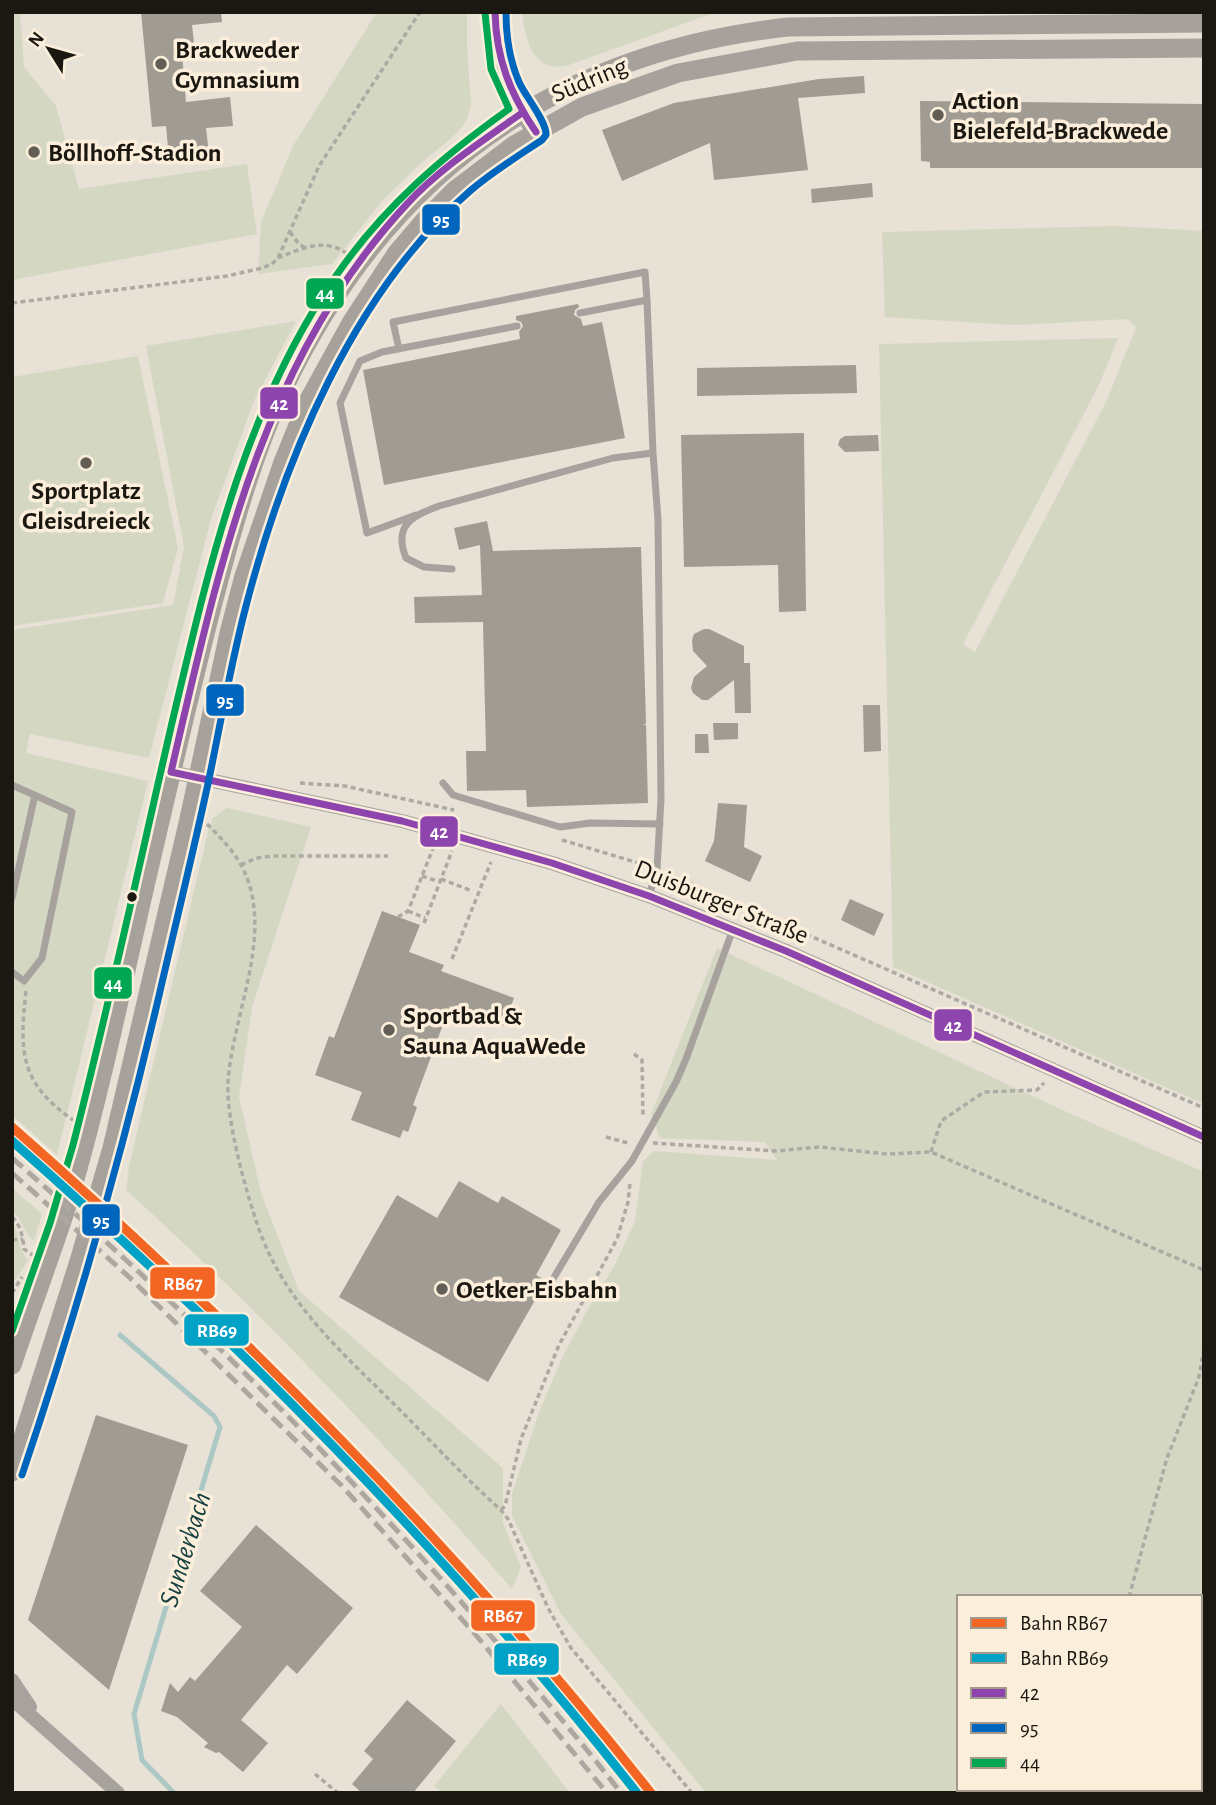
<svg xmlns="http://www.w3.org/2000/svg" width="1216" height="1805" viewBox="0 0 1216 1805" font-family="'Alegreya Sans',sans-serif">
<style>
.green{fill:#d4d8c3;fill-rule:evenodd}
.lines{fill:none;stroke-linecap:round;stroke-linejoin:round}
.stream{stroke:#acc8c5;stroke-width:5}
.building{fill:#a09b93}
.path{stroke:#ada9a3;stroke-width:3.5;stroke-dasharray:5 3.5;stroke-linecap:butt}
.service{stroke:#a8a29f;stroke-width:7}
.minor{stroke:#a8a29f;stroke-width:14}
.tertiary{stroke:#a8a29f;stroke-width:18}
.secondary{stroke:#a7a19c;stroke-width:19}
.rail{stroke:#aca8a1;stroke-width:5;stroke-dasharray:14 7;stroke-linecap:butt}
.bus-1-casing{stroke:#fbefdc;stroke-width:12}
.bus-2-casing{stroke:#fbefdc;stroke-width:12}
.bus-3-casing{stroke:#fbefdc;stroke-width:12}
.bus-1{stroke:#8e44ad;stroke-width:7}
.bus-2{stroke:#0065bd;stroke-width:7}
.bus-3{stroke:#00a651;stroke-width:7}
.rail-1-casing{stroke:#fbefdc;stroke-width:14}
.rail-2-casing{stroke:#fbefdc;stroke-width:14}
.rail-1{stroke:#f26522;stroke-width:9}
.rail-2{stroke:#01a2c5;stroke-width:9}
.poi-dot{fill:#625e56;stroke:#fbefdc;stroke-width:2.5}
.bus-dot{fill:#1b1711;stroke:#fbefdc;stroke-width:2.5}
.labels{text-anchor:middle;stroke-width:7;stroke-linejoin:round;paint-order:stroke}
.poi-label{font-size:26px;font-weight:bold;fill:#1b1711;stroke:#fbefdc;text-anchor:start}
.street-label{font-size:26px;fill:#1b1711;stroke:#fbefdc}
.water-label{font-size:28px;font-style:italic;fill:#174041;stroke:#fbefdc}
.line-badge{stroke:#fbefdc;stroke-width:2.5}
.badge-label{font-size:19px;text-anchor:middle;font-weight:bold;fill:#fff}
</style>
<rect width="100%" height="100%" fill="#e7e1d6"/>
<!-- green -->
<path class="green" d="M12 12H20L24 67 56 106 79 189 247 164 257 234 12 280Z
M377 12H467V48L471 104 467 120 457 133 419 165 381 202 332 264 258 274 261 222 293 146Z
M522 12H721L708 15 569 65C533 74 525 41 522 12Z
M1115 226 1204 231V1104L893 967 879 344 1118 338 1099 385 963 644 975 652 1106 402 1136 328 1128 319 1014 325 885 317 882 232Z
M296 321 254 401 211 519 149 758 30 734 26 753 148 781 57 1155 12 1115V630L173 605 184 547 146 346Z
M138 356 178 548 163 603 12 626V377Z
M227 808 311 827 252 1007 239 1097 261 1193 299 1291 503 1468V1523L521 1567 512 1589C391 1449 263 1314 126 1190L129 1166 208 832 213 818Z
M717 948 1071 1114 1204 1172V1793H706L561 1614 512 1516V1494L539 1412 562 1358 588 1309 616 1263 635 1221 643 1161 654 1151 777 1160 765 1142 660 1138 651 1114ZM959 1597H1200V1789H959Z
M12 1188 42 1214 34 1241C24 1234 22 1219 12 1210Z
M12 1222C21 1235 17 1249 28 1260L12 1285Z
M501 1704 570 1793H443L434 1786Z"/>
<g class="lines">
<!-- stream -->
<path class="stream" d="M120 1335 214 1416 220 1427 134 1714 142 1760 174 1793"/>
</g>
<!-- building -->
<path class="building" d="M141 12H221L222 22 192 25 195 52 182 53 186 102 230 97 233 126 206 128 209 154 169 158 166 126 152 127Z
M864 76 865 93 798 98 808 170 714 180 710 143 622 181 602 130 674 103 819 79Z
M920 101 1204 104V168H930V162L921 161Z
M872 183 873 197 812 203 811 189Z
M578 304 579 307 575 310 574 315 581 319 583 326 602 322 625 438 384 485 363 370 520 339 519 332 523 326 521 322 516 320V316Z
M856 365 857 393 697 396V368Z
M804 433 806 611 779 612 778 565 684 567 681 435Z
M878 435 879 451 845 452 838 445 840 439 845 436Z
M487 521 493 551 641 547 646 724 642 725H646L648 803 527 807 526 790 467 791 466 751H486L483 622 415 623 414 597 482 595 480 545 459 550 454 528Z
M704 629H709L744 646V663H750L751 713H735L734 680 708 700H702L693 693 691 688 694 677 707 666 693 651 692 640 694 634Z
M863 705H880L881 751 864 752Z
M713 723H738V739L714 740Z
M695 734H708L709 753H695Z
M718 803 747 805 744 847 762 856 750 882 705 861 714 841Z
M850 899 884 914 874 936 841 920Z
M382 911 420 925 409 952 444 965 441 971 514 998 503 1026 450 1006 413 1105 417 1107 408 1132 403 1130 400 1138 351 1120 362 1092 315 1075 329 1036 334 1038Z
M459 1181 498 1203 502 1196 561 1230 536 1275 546 1281 488 1382 339 1297 397 1195 437 1218Z
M96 1415 188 1445 109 1690 28 1620Z
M256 1525 353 1608 297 1674 287 1665 241 1720 268 1743 243 1772 219 1752 216 1753 204 1747 208 1743 177 1717 161 1711 170 1683 178 1692 190 1677 195 1681 242 1627 200 1591Z
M407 1700 456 1741 413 1793H362L352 1784 373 1759 364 1751Z"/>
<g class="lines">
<!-- path -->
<path class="path" d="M290 232 298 243 305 248
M278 258C300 249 324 237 346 253
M12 303 227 276 262 268 272 264 278 258 319 166 420 12
M300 783 345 786 454 810
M207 824C220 837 232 849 241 865 277 931 232 1013 228 1083 226 1121 247 1196 260 1232 287 1306 346 1356 400 1410 433 1443 466 1479 501 1510L508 1519 548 1608 571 1648 692 1793
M562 840 645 865
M241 865 256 858 273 856H388
M666 873 1204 1108
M422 876 440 882
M441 879 472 891
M408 911 425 918
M398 917 408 911 434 846
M424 923 452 851
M452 959 491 862
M26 991C19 1052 20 1083 73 1120
M634 1054 642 1060 643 1117
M606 1137 628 1143
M653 1143 776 1151 819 1147 887 1154 931 1152 1204 1270
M931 1152 941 1121 984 1092 1037 1090 1044 1083
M12 1217C21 1225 23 1238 24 1249L34 1256
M12 1240 23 1239
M12 1293 22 1277
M501 1510 505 1506 521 1439 559 1345 617 1239 628 1202 630 1183
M1129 1597 1167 1458 1199 1377 1204 1348
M315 1774 338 1793
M1036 1793 1037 1789"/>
<!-- service -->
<path class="service" d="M580 313 647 300 653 453 658 520 661 799 657 869 649 896
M399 349 393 322 645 272 647 300
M416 515 367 533 340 403 360 361 382 352 517 326
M452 569 424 567 406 558C393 525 412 516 439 506L613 458 653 453
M443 783 453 795 560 827 590 823 660 824
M12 785 72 812 42 958 24 981 12 972
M12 898 35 795
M553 1279 599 1202 632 1161 676 1082 686 1059 733 929"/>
<!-- minor -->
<path class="minor" d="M171 772 402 821 552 863 649 896 786 951 1204 1137
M12 1680 30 1707
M12 1699 118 1793"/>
<!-- tertiary -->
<path class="tertiary" d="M495 12C494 60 509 94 536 132"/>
<!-- secondary -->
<path class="secondary" d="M12 1365C32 1304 56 1244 74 1183 103 1081 124 976 148 873 171 775 193 677 219 580 236 516 255 450 283 390 385 176 552 53 788 27L1204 23
M12 1472 80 1258 112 1148 189 819 229 633 244 576 283 462 307 403 351 323 396 254 424 221 455 190 514 145 582 107 678 73 797 51 1204 48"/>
<!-- rail -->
<path class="rail" d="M12 1158C198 1320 372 1493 530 1682 561 1719 592 1755 621 1793
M12 1173 127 1275 341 1485 475 1634 607 1793"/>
<defs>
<path id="bus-1" d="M495 12C496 58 510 94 536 132
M171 772 402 821 552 863 649 896 786 951 1204 1137
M171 772C218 571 260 362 406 205 439 169 482 141 522 113"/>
<path id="bus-2" d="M22 1475C76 1315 123 1152 161 987 177 918 194 849 209 779 221 721 231 663 246 606 284 460 353 292 470 191 492 172 518 156 542 140L546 135C547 122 525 96 519 82 509 59 506 37 506 12"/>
<path id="bus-3" d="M12 1331 50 1223 73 1145C109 1006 139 866 171 727 208 571 244 406 338 273 385 206 443 156 509 109L491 69 485 13"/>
</defs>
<!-- bus-1 casing -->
<use href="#bus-1" class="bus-1-casing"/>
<!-- bus-2 casing -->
<use href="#bus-2" class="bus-2-casing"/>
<!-- bus-3 casing -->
<use href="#bus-3" class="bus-3-casing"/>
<!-- bus-1 -->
<use href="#bus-1" class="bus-1"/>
<!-- bus-2 -->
<use href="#bus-2" class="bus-2"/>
<!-- bus-3 -->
<use href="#bus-3" class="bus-3"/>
<defs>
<path id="rail-1" d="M12 1127C243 1330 460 1551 651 1793"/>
<path id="rail-2" d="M12 1141C238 1340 451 1556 637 1793"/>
</defs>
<!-- rail-1 casing -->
<use href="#rail-1" class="rail-1-casing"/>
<!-- rail-2 casing -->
<use href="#rail-2" class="rail-2-casing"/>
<!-- rail-1 -->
<use href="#rail-1" class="rail-1"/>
<!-- rail-2 -->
<use href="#rail-2" class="rail-2"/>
</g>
<!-- markers -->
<g class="poi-dot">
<circle cx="161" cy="64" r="7"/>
<circle cx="938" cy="115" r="7"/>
<circle cx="34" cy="152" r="7"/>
<circle cx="86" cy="463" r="7"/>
<circle cx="389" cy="1030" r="7"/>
<circle cx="442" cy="1289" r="7"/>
</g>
<circle class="bus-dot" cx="132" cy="897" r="6"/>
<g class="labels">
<!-- poi labels -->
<g class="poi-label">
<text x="175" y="58">Brackweder<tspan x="175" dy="30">Gymnasium</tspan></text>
<text x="952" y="109">Action<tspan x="952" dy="30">Bielefeld-Brackwede</tspan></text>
<text x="48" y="161">Böllhoff-Stadion</text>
<text x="86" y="499" text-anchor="middle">Sportplatz<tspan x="86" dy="30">Gleisdreieck</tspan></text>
<text x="403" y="1024">Sportbad &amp;<tspan x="403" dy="30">Sauna AquaWede</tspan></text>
<text x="456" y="1298">Oetker-Eisbahn</text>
</g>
<!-- street labels -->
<g class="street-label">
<text transform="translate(589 79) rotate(-23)" y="9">Südring</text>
<text transform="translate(722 901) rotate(22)" y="9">Duisburger Straße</text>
</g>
<!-- water labels -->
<g class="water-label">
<text transform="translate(184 1549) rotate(-73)" y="10">Sunderbach</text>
</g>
</g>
<g class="line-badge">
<rect x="421" y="203" width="40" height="33" rx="7" fill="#0065bd"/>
<rect x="305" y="277" width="40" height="33" rx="7" fill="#00a651"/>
<rect x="259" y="386" width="40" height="34" rx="7" fill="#8e44ad"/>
<rect x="205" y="683" width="40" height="34" rx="7" fill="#0065bd"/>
<rect x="419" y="815" width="40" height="33" rx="7" fill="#8e44ad"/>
<rect x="93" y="966" width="40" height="34" rx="7" fill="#00a651"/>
<rect x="933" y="1008" width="40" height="34" rx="7" fill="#8e44ad"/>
<rect x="81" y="1203" width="40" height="34" rx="7" fill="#0065bd"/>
<rect x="149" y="1266" width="67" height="34" rx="7" fill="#f26522"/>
<rect x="183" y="1313" width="67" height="34" rx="7" fill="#01a2c5"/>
<rect x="470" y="1599" width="66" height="33" rx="7" fill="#f26522"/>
<rect x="493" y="1642" width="67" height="34" rx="7" fill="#01a2c5"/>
</g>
<g class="badge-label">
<text x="441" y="226">95</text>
<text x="325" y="300">44</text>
<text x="279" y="410">42</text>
<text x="225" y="707">95</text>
<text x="439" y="838">42</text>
<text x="113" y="990">44</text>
<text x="953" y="1032">42</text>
<text x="101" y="1227">95</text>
<text x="183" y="1290">RB67</text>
<text x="217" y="1337">RB69</text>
<text x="503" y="1622">RB67</text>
<text x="527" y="1666">RB69</text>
</g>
<!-- border -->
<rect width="1216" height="1805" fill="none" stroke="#1b1711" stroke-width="28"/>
<!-- legend -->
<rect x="957" y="1595" width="245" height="196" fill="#fbefdc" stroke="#a1998b" stroke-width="2"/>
<rect x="971" y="1618" width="35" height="10" fill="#f26522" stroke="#a1998b" stroke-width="2"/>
<text x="1020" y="1630" font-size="21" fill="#1b1711">Bahn RB67</text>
<rect x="971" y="1653" width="35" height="10" fill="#01a2c5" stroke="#a1998b" stroke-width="2"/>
<text x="1020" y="1665" font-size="21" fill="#1b1711">Bahn RB69</text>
<rect x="971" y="1688" width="35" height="10" fill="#8e44ad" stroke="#a1998b" stroke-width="2"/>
<text x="1020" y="1700" font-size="21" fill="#1b1711">42</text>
<rect x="971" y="1723" width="35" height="10" fill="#0065bd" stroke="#a1998b" stroke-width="2"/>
<text x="1020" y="1735" font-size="21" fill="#1b1711">95</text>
<rect x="971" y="1758" width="35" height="10" fill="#00a651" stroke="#a1998b" stroke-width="2"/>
<text x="1020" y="1770" font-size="21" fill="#1b1711">44</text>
<!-- north arrow -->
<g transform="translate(49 49) rotate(307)" stroke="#fbefdc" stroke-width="5" paint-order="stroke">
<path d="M0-5L12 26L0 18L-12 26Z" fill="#1b1711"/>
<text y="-10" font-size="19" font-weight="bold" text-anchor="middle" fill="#1b1711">N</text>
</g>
</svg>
